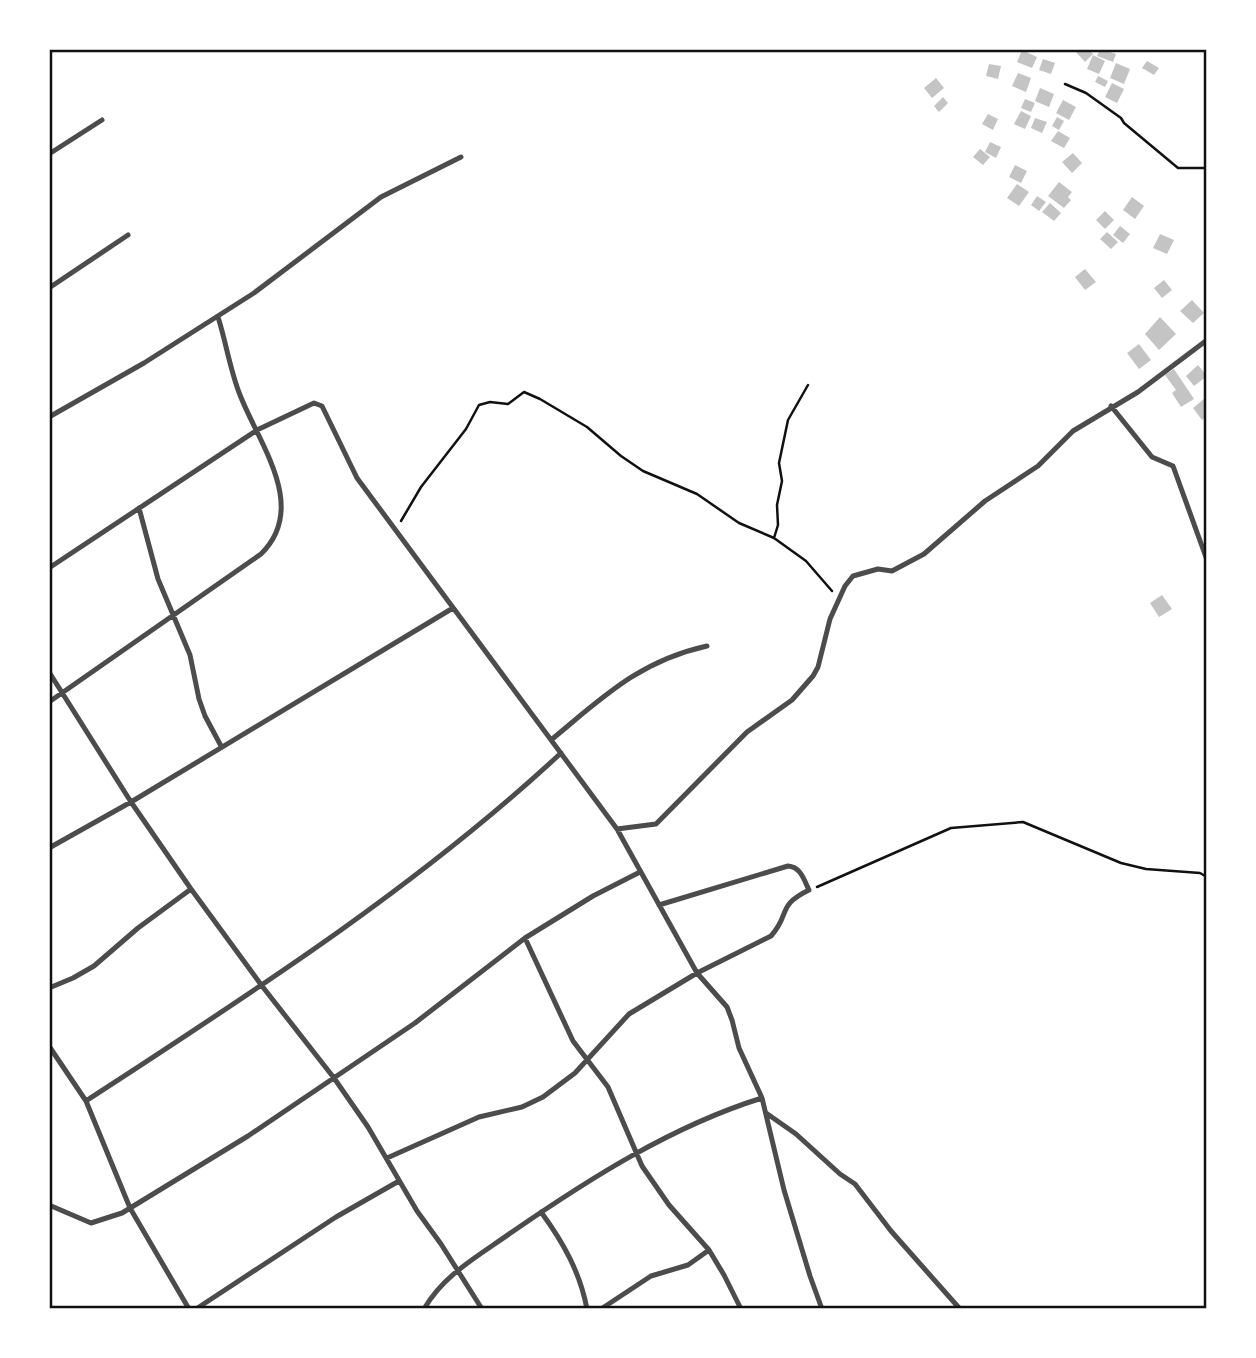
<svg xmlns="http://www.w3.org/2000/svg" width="1256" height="1358" viewBox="0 0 1256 1358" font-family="'Nunito Sans',sans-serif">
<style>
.building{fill:#c4c4c4}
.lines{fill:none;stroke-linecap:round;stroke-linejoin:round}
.path{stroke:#111;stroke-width:2.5}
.minor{stroke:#4c4c4c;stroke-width:5}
.neatline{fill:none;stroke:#111;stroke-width:2.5}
</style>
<rect width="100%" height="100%" fill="#fff"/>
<!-- building -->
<path class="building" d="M1078 49H1088L1093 54 1085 62 1075 51Z
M1100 49 1116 54 1113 62 1097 56Z
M1022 50 1037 57 1032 68 1017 62Z
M1093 55 1105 61 1099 74 1087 69Z
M1043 59 1055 63 1051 74 1039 70Z
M1147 61 1159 68 1154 75 1142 68Z
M1116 63 1130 69 1124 84 1110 78Z
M989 64 1001 66 998 79 986 76Z
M1018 73 1031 78 1026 92 1012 86Z
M1098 76 1108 81 1105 87 1095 82Z
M936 78 944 88 932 98 924 88Z
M1112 83 1124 89 1117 103 1105 97Z
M1040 88 1054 94 1049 107 1035 101Z
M943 97 948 103 939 112 934 106Z
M1025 99 1035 103 1031 112 1021 108Z
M1063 100 1076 107 1069 120 1056 113Z
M1021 111 1031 116 1025 129 1014 124Z
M988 114 998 119 993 130 982 124Z
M1057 117 1064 121 1059 130 1052 126Z
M1035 118 1047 122 1042 133 1031 128Z
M1058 131 1070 138 1064 148 1051 141Z
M990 142 1001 147 996 158 985 152Z
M980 149 990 157 983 165 973 157Z
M1073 153 1082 163 1072 173 1062 162Z
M1015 165 1027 171 1021 183 1009 177Z
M1059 182 1072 192 1068 197 1071 200 1064 208 1048 196Z
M1017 184 1029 192 1019 206 1007 198Z
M1037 196 1046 202 1039 211 1031 205Z
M1132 197 1144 206 1135 219 1123 210Z
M1050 203 1061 213 1054 221 1042 212Z
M1105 211 1114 220 1105 229 1096 220Z
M1120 226 1130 234 1123 243 1113 235Z
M1107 232 1118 242 1111 249 1100 239Z
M1160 234 1174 240 1167 254 1153 248Z
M1085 269 1096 282 1085 290 1075 277Z
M1164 280 1172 290 1162 298 1154 288Z
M1192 300 1204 313 1193 323 1180 311Z
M1160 317 1176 334 1159 350 1145 334Z
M1139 344 1151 360 1139 369 1127 353Z
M1198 365 1207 376 1194 386 1186 376Z
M1174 369 1194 399 1181 407 1172 393 1176 390 1165 375Z
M1205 398 1207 416 1202 420 1193 408Z
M1162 595 1172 609 1159 617 1150 603Z"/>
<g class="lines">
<!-- path -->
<path class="path" d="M1065 84 1086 93 1121 118 1124 123 1178 168H1207
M401 521 421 487 466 429 479 405 490 402 508 404 524 392 540 399 587 427 621 456 643 471 697 494 739 523 774 538 806 561 832 591
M774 538 778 525 777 505 782 481 779 463 788 420 808 385
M817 887 951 828 1023 822 1121 863 1146 869 1200 873 1207 877"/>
<!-- minor -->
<path class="minor" d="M49 154 102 120
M49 288 128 235
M1111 406 1152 457 1173 466 1207 560
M49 417 144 363 254 293 381 197 461 157
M139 508 158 579 190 655 199 699 205 716 221 746
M49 568 257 430 314 403 322 406 357 478 617 829 697 973 727 1007 732 1020 739 1048 762 1098 784 1190 810 1276 822 1309
M49 672 131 802 191 889 262 986 334 1078 368 1127 417 1211 441 1244 482 1309
M49 702 261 554C309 507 259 444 240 395 230 370 226 342 218 317
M551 740C602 698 639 661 707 646
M617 829 656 824 747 732 792 700 813 676 818 667 830 619 845 586 853 576 878 569 892 571 924 554 985 501 1038 466 1073 431 1138 392 1207 340
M49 848 131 802 453 608
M525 938 573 1041 608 1087 642 1166 669 1205 709 1250 724 1275 741 1309
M49 988 73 978 94 966 138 928 191 889
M49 1046 86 1101 130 1208 189 1309
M86 1101C250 994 417 887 561 753
M766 1113 796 1134 840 1174 855 1184 891 1231 960 1309
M387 1158 479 1117 522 1107 543 1097 575 1073 629 1014 697 973 771 936C791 914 776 906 809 890 804 880 801 867 788 866L659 905
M49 1205 91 1223 122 1213 248 1136 415 1023 525 938 593 896 640 872
M541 1212C563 1242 580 1272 587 1309
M196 1309 336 1217 399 1181
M424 1309C444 1274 480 1255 512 1232 589 1179 672 1126 762 1098
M601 1309 651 1276 688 1265 709 1250"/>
</g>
<!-- border -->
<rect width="1256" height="1358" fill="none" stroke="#ffffff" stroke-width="102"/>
<rect x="51" y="51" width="1154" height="1256" class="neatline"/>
</svg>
